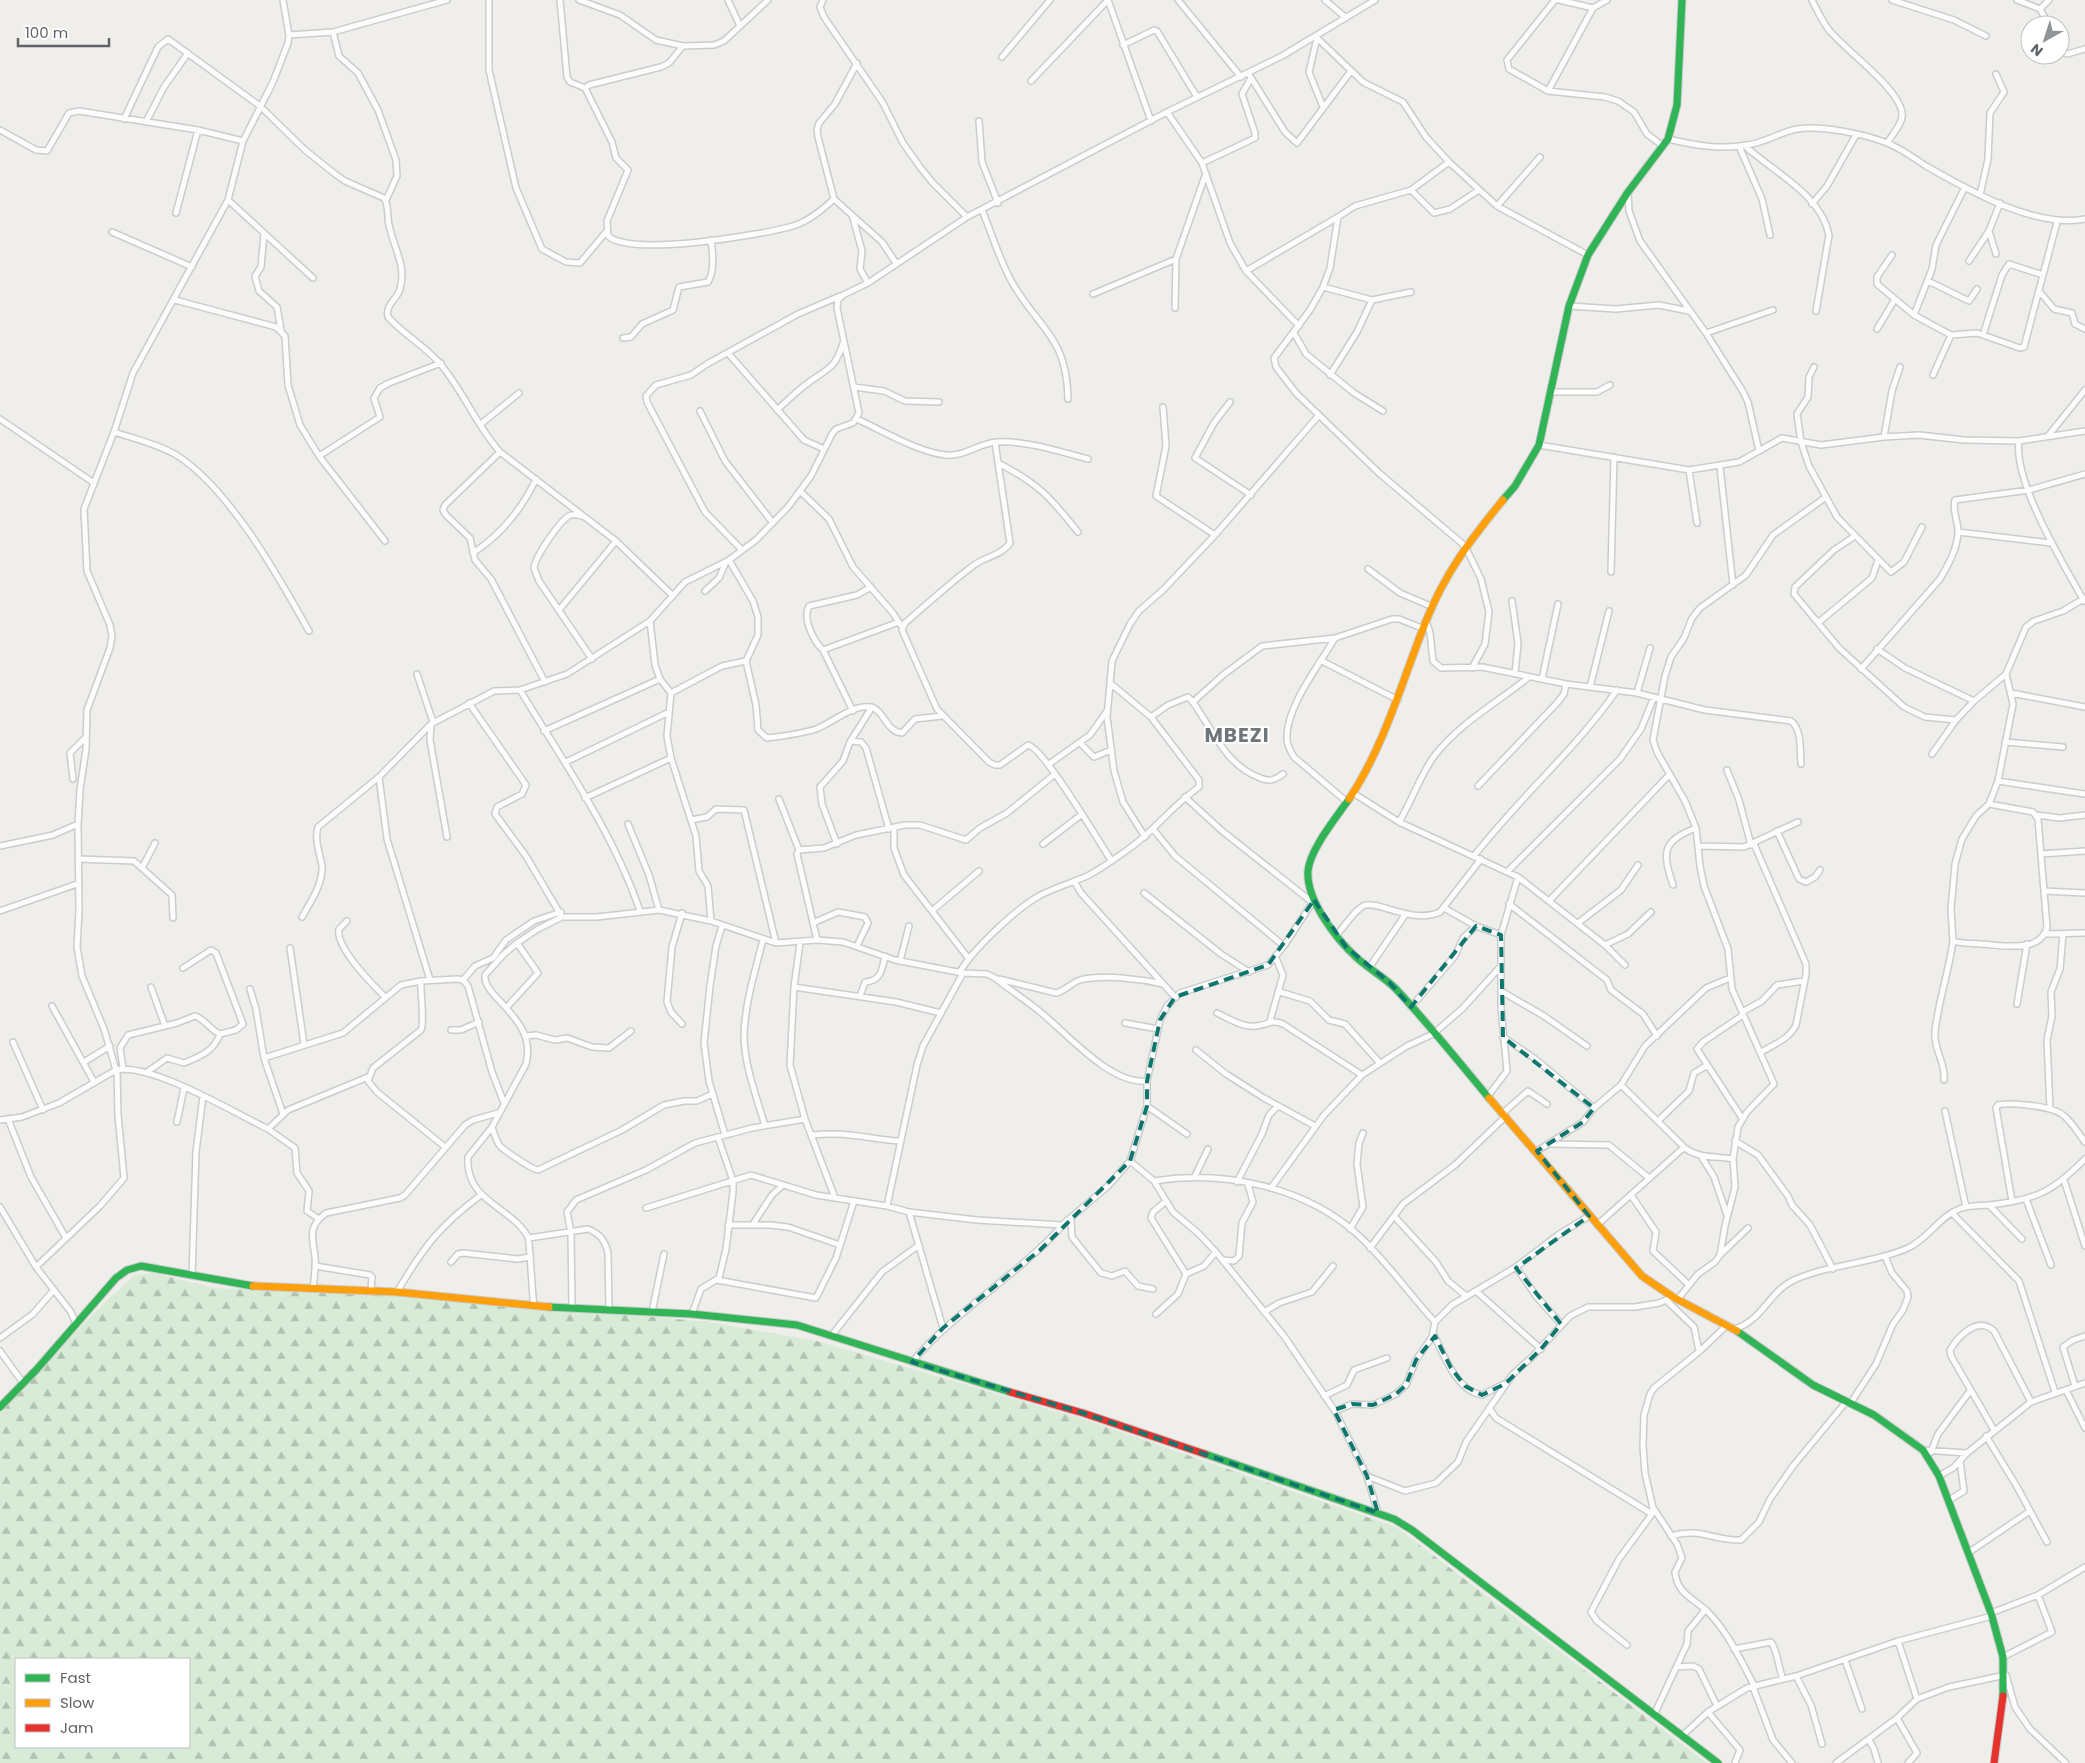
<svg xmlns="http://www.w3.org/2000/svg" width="2085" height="1763" viewBox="0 0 2085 1763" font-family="Poppins,sans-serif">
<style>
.forest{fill:url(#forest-firs);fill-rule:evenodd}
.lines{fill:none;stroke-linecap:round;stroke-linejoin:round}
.street-casing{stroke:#cbcccc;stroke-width:8}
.fast-casing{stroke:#cacacb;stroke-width:9}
.slow-casing{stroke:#cacacb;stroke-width:9}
.jam-casing{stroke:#cacacb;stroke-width:9}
.street{stroke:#fdfcfc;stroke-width:5}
.fast{stroke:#30b455;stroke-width:7}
.slow{stroke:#ff9f0a;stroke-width:7}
.jam{stroke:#e5322d;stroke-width:7}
.marked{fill:none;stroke:#0f766e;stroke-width:4;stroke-dasharray:10 6;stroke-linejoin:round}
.labels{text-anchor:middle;stroke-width:4;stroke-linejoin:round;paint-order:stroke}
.district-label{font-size:20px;font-weight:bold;letter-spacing:1px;fill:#70757a;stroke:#fff}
</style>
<defs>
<pattern id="forest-firs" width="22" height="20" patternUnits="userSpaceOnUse" patternTransform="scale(1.25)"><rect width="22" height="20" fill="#d8ebd6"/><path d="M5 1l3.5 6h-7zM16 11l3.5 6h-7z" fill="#b2c2b1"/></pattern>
</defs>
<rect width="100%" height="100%" fill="#efeeea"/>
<!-- forest -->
<path class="forest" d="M154 1273 214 1288 390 1294 710 1322 821 1342 1086 1420 1396 1527 1707 1763H0V1410L104 1303 135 1275ZM16 1659H189V1747H16Z"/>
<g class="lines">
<defs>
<path id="street" d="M489 0V70L516 188 542 249 566 262 580 263 606 232
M560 0 567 77 570 82 585 88
M579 0 620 15 656 40 683 46 714 45 724 41 768 0
M728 0 740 26
M823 0 820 7 824 17 883 103 903 143 920 167 932 182 967 217
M1108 0 1151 121
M1178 0 1241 77
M1325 0 1345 17
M1555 0 1507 60 1509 69 1548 91 1605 97 1618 101 1634 112 1647 134 1663 146
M1559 0 1593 8 1607 0
M1812 0C1817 10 1822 21 1829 30 1845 50 1899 88 1902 113 1904 122 1892 135 1887 143
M1892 0 1954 20 1986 36
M2017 0 2040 9 2049 25
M2040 9 2049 0
M333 32 339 56 358 73 378 110 396 160 397 176 386 200
M289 35 333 32 447 0
M1315 36 1363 82 1403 102 1426 137 1449 162 1497 206 1588 255
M1317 38 1309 72 1323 107
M1123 45 1154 30 1157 31 1197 97
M683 46 669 63 661 67 589 85 585 88 612 142 616 158 628 170 607 221 608 236C632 257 761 235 793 226 809 221 822 210 834 199
M2060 50 2067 54 2085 49
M1002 57 1050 0
M857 63 835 104 819 123 817 130 818 137 834 199 882 242 896 263
M1248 73 1285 132 1297 143 1351 71
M1031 81 1108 0
M1548 91 1593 8
M1167 112 1202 163 1230 243 1246 271 1299 326
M124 119 158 47 168 39 260 106 305 150 335 174 345 181 384 198C389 205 387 216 389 225 393 246 407 266 400 289 397 300 385 304 388 317 404 335 427 347 442 366 464 393 477 426 500 452L616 541 672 595
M979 121 982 162 998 203
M146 122 164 87 188 53
M0 130 36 150 47 151 69 113 79 111 198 130 243 141
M1668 139C1694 145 1720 150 1747 145 1765 143 1780 132 1797 129 1820 125 1865 134 1887 143 1900 148 1914 158 1926 166 1968 190 2036 229 2085 219
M1739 146 1762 199 1770 235
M1745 146C1773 172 1821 194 1829 235L1816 311
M1449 162 1411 190 1355 206 1338 217 1330 268 1323 287 1310 310 1274 358 1276 367 1296 393 1379 473 1465 546 1481 579 1489 612 1485 644 1472 668
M1202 163 1255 138V133L1242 94 1251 78
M1411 190 1434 213 1450 209 1479 190
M1628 193 1629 211 1640 241 1706 333 1742 390 1748 402 1759 451
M1980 195 1988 159 1990 113 2004 92 1996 74
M228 200 313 278
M1812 204 1827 186 1856 135
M1497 206 1540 157
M982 210C992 234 1000 262 1013 284 1041 331 1067 338 1068 399
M176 213 198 130
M853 218 862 251 860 269 868 283
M112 232 192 267
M264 234 261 267 255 276 259 291 277 307 281 330
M1996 254 1989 231 2000 203
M1892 255 1877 277V284L1914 315 1951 335 1933 375
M1969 261 1989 231
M1246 271 1338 217
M1928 281 1969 301 1977 289
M1323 287 1372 300
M2039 291 2054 309 2072 313 2075 324 2085 329
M1093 294 1176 259
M175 300 276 327 285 336 288 385 300 425 319 456 385 541
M1569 306 1616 309 1659 305 1689 311
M1175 308 1176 259 1206 173
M1914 315 1932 269 1936 245 1964 189
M1877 329 1895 299
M1294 333 1306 354 1354 393 1383 411
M1706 333 1773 310
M1951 335 1977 333 2020 348 2024 347 2057 222
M1983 335 2002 275 2009 264 2043 275
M623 338 631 337 642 324 673 310 679 287 708 282C715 271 713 253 711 240
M728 353 804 440 824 449
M1814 367 1809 377 1808 397 1797 414 1801 442 1809 466 1837 517 1891 572 1904 562 1922 527
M1330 375 1357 332 1372 300 1411 292
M854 387 884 391 905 401 939 402
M1550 392H1597L1610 385
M1230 402 1214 423 1195 458 1251 495
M1163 407 1166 446 1156 496 1215 535
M777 410C786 402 795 393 804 386 825 369 835 371 843 343
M700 411 725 461 773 523
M0 419 94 483
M857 419C883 431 918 452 946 455 964 457 979 443 997 442 1024 440 1061 452 1088 459
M481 424 519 393
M114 432C135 439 158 444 178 456 231 491 278 576 309 631
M2048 436 2085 390
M1884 437 1892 391 1900 367
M2019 441C2013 482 2064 565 2084 601
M995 442 1010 543C1002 555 985 557 974 565 950 583 927 604 905 623L902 630 937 709 989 762 995 765H1000L1028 745C1043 747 1099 842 1111 860
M1539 445 1689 470 1739 462 1782 438 1821 445 1884 437 1919 435 1964 440 2019 441 2085 431
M500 452 445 505 443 510 446 515 470 538 475 560 491 579 545 682
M319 456 380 417 374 398 380 388 389 383 441 363
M998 463C1039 484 1050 497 1078 532
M1720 467 1733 585
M1689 470 1697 523
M800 491 829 519 853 567 893 613 902 627
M583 516C580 516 574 514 571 515 561 518 535 557 534 568L539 581 592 659
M1958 532 2051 543
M1855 536 1834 550 1795 587 1794 594 1839 648 1904 707 1925 717 1956 720
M742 550 705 512 647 402 646 396 656 385 691 375 707 364 798 314 840 296
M473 553C500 535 522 509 536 479
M729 560 753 601 758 617V635L746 661 756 705 758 730 767 738C783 736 801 734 816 729 832 723 853 704 870 707 884 709 886 732 902 733L915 719 942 716
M1368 569 1400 593 1433 607
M1611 572 1614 457
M705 591 719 578 726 562
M1512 601 1518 643 1515 674
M559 610 616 541
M1426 620 1430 633 1433 661 1441 668 1482 667 1566 684 1637 693 1705 710 1791 721C1802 729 1800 751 1801 764
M650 621 655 665 660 679 671 693 667 736 671 758 696 836 699 871 708 886 711 921
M1819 622 1872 578 1878 560
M1335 638C1320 664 1285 708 1287 739 1287 746 1291 752 1294 757L1347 802
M1877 649 1905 668 1974 701
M823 650C814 642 802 618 809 606L857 595 871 587
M1322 661 1398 700
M1861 669 1940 579C1948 565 1958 548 1958 531 1958 521 1952 510 1955 500L2029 490 2085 474
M417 674 433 722
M1542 679 1558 604
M1590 687 1609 611
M520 690C563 761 613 832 640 911
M671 693 722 666 746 661
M1637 693 1650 648
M2011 693 2085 707
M1193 702 1223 675 1262 646 1335 638 1392 619H1399L1422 628
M469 703 526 785 522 794 497 807 495 814 526 856 562 917
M853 711 823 650 899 622
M1151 717 1168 705 1188 697C1195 703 1199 712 1204 719 1218 742 1232 767 1258 777 1269 782 1273 781 1283 774
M431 724 430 740 447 837
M544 731 660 679
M851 741 861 742 866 748 889 829
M2005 742 2063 747
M1080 743 1094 757 1111 750
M1932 754 1956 720 1974 701 2006 674
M566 762 669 712
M1049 764 1090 735 1107 711
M1727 770 1739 800 1751 845
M379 777 387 839 430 980
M73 779 70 753 86 737
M1998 781 2084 794
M1478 786 1557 703 1564 694 1566 684
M1353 793 1399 822 1518 877 1605 945 1625 965
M1185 797 1221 830 1312 902
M585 798 671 758
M779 799 799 850
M1989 804 2033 812 2038 819 2047 927C2041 954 2001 945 1981 944 1972 943 1962 944 1953 941L1951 909 1955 864 1962 839 1976 816 1989 804 1998 781 2013 704 2006 674 2026 627 2034 621 2063 611 2085 598
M2037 815 2059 818 2085 815
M691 820 707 817 716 809 744 810 776 943
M1399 822C1412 801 1420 775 1435 755 1460 723 1498 702 1529 677
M628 824 649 875 659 910
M894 828V848L904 875 969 959
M1153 829 1175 856 1284 946
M1777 831 1799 879 1806 882 1815 877 1820 870
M1145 837 1123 802 1114 771 1107 717 1112 661 1130 624 1139 611 1163 590 1215 535 1319 415
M837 844 822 804 820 787 843 761 850 742 872 707
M1043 844 1081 815
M1754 844 1806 964V974L1796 1025C1789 1039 1775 1044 1761 1052
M0 846 53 835 78 824
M1699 846 1744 847 1798 822
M2041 854 2085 851
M1474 856C1519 798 1575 750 1617 690
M78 859 134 861 172 895 173 918
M142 868 155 843
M1508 871 1620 759 1641 729 1654 697
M1074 881 1081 893 1175 997
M1673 885C1662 852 1662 841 1696 828
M2044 891 2085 893
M1144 893 1221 954 1249 972
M1550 900 1670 774
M1509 904 1607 980 1611 990 1643 1014 1657 1036
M1444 908 1476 926 1501 935
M933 910 979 871
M0 911 77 884
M302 917C311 901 323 884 322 866 320 853 314 841 318 827L379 777 431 724 494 691 520 690 567 674 650 621 685 582 729 560 756 540 788 507 811 476 832 434 836 429 853 423 859 413 837 308 838 300 843 295 868 283 967 217 1167 112 1282 56 1375 0
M347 921 339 929C335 947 372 984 385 997
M813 923 838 912 865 917 868 923 857 946
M1578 923 1621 890 1638 865
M722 926 716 946 710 986 704 1043 709 1081 725 1135
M2045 934 2085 933
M1336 936C1344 927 1353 912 1363 906 1377 899 1412 925 1440 912L1481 859
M763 940C755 971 745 1003 744 1035 744 1065 757 1098 765 1126
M817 940 797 854 799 850 824 848 856 835 905 825H920L966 840 980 828 1007 813 1055 774
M800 943 794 987 790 1065 805 1119 835 1198
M1605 945 1628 934 1651 912
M290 948 304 1044
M900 961 909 926
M1369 968 1405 915
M960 972C972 950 1017 908 1039 896 1055 887 1073 883 1089 875 1103 868 1117 857 1130 848 1155 830 1173 805 1199 787V780L1151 717 1110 683
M999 979 1056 993C1065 991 1071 983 1080 980 1103 974 1140 979 1163 984
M463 980 475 966 493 958 506 940 534 921 561 912
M421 981C420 993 425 1022 421 1030L373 1068 368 1081 377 1092 445 1147
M151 987 165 1026
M794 987 896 1002 941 1013
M250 989 256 1009 264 1058 283 1114
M1501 991 1544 1016 1587 1046
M1280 992 1310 1001 1329 1020 1345 1024 1379 1062
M860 996 865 982C881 981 882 970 885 956
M2017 1004 2027 944
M52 1006 94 1082
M1411 1007 1455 956 1463 938 1476 926
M506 1008 538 973 517 943
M1742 1012 1762 1001 1777 985 1804 981
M1217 1013C1228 1018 1243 1028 1256 1026 1268 1025 1271 1019 1283 1024L1362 1075
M1270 1021 1283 975 1276 958
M1125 1023 1158 1029
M682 1024 671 1012 667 1002 672 947 682 913
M451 1030H461L479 1022
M526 1036 536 1035 555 1040 567 1038 592 1047 609 1048 631 1031
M1503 1037 1534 1058 1594 1108
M13 1042 43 1110
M1196 1050 1226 1074 1264 1098 1315 1126
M264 1058 343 1033 401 985 421 981 457 979 463 980 468 986 492 1072 504 1103
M84 1062 110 1046
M123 1068 120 1048 128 1035 177 1023 195 1016C205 1019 210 1030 220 1034L236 1030 243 1024 216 953 211 950 183 968
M116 1070 104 1029 82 976 77 947 79 911 78 824 80 790 86 749 87 710 110 648 112 636 110 625 87 571 84 509 114 432 133 373 228 200 243 141 273 82 288 43 289 35 283 0
M147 1072 167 1058 184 1063C201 1056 214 1051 220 1034
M1944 1080C1946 1063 1933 1049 1935 1032 1938 1002 1949 971 1953 941
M1621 1085 1685 1148
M1488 1096 1507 1071 1501 1008V935L1518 877
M1147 1106 1187 1134
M2050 1109 2047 1040 2052 1016 2051 992 2060 969 2063 934
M1945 1111 1966 1207
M1503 1113 1528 1091 1547 1104
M1742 1118 1697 1049 1703 1042 1743 1015
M8 1119 31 1177 66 1238
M0 1120 22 1117 59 1103 116 1070C152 1063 233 1112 268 1129L288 1110 368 1077
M1659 1120 1689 1091 1694 1073 1706 1066
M177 1122 184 1088
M492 1127C494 1133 496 1141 500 1146 505 1151 533 1170 538 1170L622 1130 664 1105 684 1101H697L712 1094
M268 1129 295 1148 297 1173 309 1191 307 1211 319 1219
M813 1135C842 1131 870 1139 899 1141
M1735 1141 1758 1155 1788 1196 1792 1205 1810 1225 1833 1269
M1550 1144 1609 1145 1649 1178
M1537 1151 1583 1122 1594 1108 1621 1085 1645 1046 1706 988 1730 978
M1701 1156 1714 1177 1727 1215
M1130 1161 1154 1181 1173 1212 1198 1233 1216 1252 1284 1336 1335 1411 1367 1476 1378 1513
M1195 1176 1208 1149
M2064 1180 2085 1246
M1154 1181C1223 1170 1303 1186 1357 1234 1386 1260 1408 1293 1435 1322
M1237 1182 1262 1134 1269 1115 1278 1106
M1271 1188 1324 1115 1362 1075 1407 1046 1433 1034 1462 1009 1501 966
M1631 1195 1656 1232 1653 1251 1689 1285
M2026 1199 2051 1265
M2012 1201 1996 1108 1998 1105C2011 1102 2052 1106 2063 1115 2072 1122 2078 1133 2085 1142
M1165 1202 1153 1212 1151 1218 1186 1274
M1989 1205 2022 1239
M887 1206 917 1065 923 1046 963 973
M0 1207 36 1267 71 1312 76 1324
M646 1208 751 1175 816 1195 887 1206 909 1212 977 1220 1062 1225 1108 1186 1130 1161 1147 1106V1081L1160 1020 1167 1006 1180 993 1268 965 1284 946 1314 900
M909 1212 943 1328
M1952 1213 2019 1281 2055 1392
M1394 1216 1436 1262 1448 1281 1465 1295
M1071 1220 1072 1237 1101 1273 1112 1276 1125 1271 1138 1286 1153 1289
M753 1224 772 1195 783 1185
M728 1225H770L788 1227 840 1245
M1597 1225 1681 1150 1685 1148C1699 1159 1717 1156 1733 1159
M1350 1229 1363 1207 1357 1164 1359 1143 1363 1133
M529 1238 588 1229C600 1234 605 1240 608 1253L609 1310
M1370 1248 1403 1204 1455 1165 1506 1116
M1721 1254 1748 1228
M1223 1260 1234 1261 1239 1256 1242 1223 1253 1202 1248 1184
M451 1262 458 1254 463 1253 518 1259 529 1257
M315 1266 370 1275 372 1277 371 1291
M36 1267 100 1206 124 1178 118 1115 117 1070
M1516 1267 1536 1296 1561 1324
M192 1276 196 1152 203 1096
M717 1280 816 1298 836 1258 854 1201
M313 1289C314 1278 316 1267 315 1256 312 1237 308 1226 326 1213L400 1198 405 1195 465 1125 473 1120 498 1113
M1476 1291 1541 1349
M397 1292C423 1248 439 1226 481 1195
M1678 1299 1698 1274 1715 1262 1720 1255 1725 1226 1735 1187 1733 1159 1738 1127 1747 1112 1774 1084 1732 989 1728 949 1704 886 1700 866 1696 828 1685 801 1657 752 1653 740 1665 676 1671 657 1684 638 1692 618 1700 608 1746 575 1773 535 1826 497
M1667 1301 1694 1327 1699 1351
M534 1306C532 1295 530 1242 528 1237 511 1206 465 1202 468 1157L492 1127 526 1064C538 1018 482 998 485 975L504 954 517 943 538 929 562 917H597L659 910 711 921 776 943 817 940 843 942 895 960 963 973 987 974 995 978C1011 991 1029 1002 1045 1016 1070 1037 1112 1085 1147 1081
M572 1308 571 1233 567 1212 576 1200 646 1170 695 1143 752 1128 805 1119
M652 1312 664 1254
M1264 1312 1279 1303 1312 1292 1333 1266
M692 1314 701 1289 719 1278 726 1249 733 1192V1181L718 1137
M1156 1314 1178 1294 1186 1274 1204 1266 1216 1252
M1734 1329C1763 1321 1768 1292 1794 1280 1830 1264 1871 1264 1908 1248 1928 1239 1939 1217 1959 1209 1969 1205 1979 1206 1989 1205 2036 1200 2052 1192 2085 1159
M1433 1333C1443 1353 1456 1391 1482 1395L1504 1384
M832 1335 882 1272 919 1245
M0 1338 33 1314 53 1291
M0 1351 23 1383
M912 1362C956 1310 1017 1276 1062 1226
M2075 1386 2063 1347 2073 1340 2085 1336
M2066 1390 2085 1428
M1324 1396 1347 1385 1354 1370 1387 1358
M1850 1404 1876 1364 1893 1324 1903 1310 1908 1297 1907 1291 1892 1273 1885 1256
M1489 1408 1496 1418 1652 1514
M1335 1411 1352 1404 1373 1405 1396 1394 1406 1385 1416 1360 1432 1337 1435 1322 1452 1305 1516 1267 1558 1235 1589 1216
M1994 1430 1951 1356 1950 1350C1959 1335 1978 1316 1994 1331L2031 1402
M1986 1436 2016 1485 2047 1542
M1923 1450 1967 1453 2031 1402 2085 1383
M1931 1452 1938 1434 1970 1391
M1367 1476 1405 1491 1436 1483 1458 1462 1466 1442 1513 1374 1533 1356 1570 1316 1588 1307H1635L1659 1303 1673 1297
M1939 1476 1953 1468 1967 1453
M1949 1500 1964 1491 1960 1461
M1654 1509 1677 1544 1682 1558 1675 1572C1677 1593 1692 1598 1706 1610 1727 1630 1741 1661 1755 1687
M1671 1536C1700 1527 1714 1541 1741 1540L1759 1522 1770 1499 1793 1466 1846 1402
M1968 1553 2030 1511
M1991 1613 2038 1595 2085 1567
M1898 1641 1917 1699
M1627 1645 1597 1621 1591 1612 1619 1559 1652 1514 1653 1508 1645 1473 1643 1446 1644 1415 1650 1394 1654 1388 1701 1350 1727 1325
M1734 1649 1771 1642C1778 1652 1778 1667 1783 1679
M2003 1657 2052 1632 2038 1595
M1845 1660 1862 1709
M1677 1667 1693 1666 1699 1669 1717 1706
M1796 1676 1811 1705 1822 1744
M1753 1687 1773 1740 1792 1763
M1708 1712 1740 1750 1735 1763
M1654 1715 1687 1644 1688 1631 1705 1610
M1897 1718 1917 1753 1908 1763
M1683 1735 1708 1712 1747 1688 1796 1676 1898 1641 1992 1616
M1869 1740 1874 1749 1878 1763
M1836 1763 1897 1718 1917 1699 1949 1687 2006 1675 2015 1707 2030 1729 2066 1763"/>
<path id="fast" d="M1503 500 1515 486 1539 445 1569 306 1588 255 1628 192 1668 139 1677 105 1682 0
M1349 799C1336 818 1310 849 1308 871 1306 900 1336 939 1357 958 1369 969 1384 977 1395 988 1428 1023 1458 1061 1489 1098
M549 1307 692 1314 797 1325 1010 1392
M1737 1331 1813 1385 1874 1415 1923 1450 1939 1476 1991 1613 2003 1657V1696
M0 1407 37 1369 116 1278 127 1270 141 1266 253 1286
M1205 1454 1394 1519 1412 1530 1718 1763"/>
<path id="slow" d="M1349 799C1385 745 1402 681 1426 621 1445 573 1471 539 1503 500
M1489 1098 1642 1276 1673 1297 1737 1331
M253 1286 397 1292 549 1307"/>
<path id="jam" d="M1010 1392 1083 1413 1205 1454
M1994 1763 2003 1696"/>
</defs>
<!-- street casing -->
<use href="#street" class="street-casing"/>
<!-- fast casing -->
<use href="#fast" class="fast-casing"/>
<!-- slow casing -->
<use href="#slow" class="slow-casing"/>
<!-- jam casing -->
<use href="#jam" class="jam-casing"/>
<!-- street -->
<use href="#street" class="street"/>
<!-- fast -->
<use href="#fast" class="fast"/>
<!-- slow -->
<use href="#slow" class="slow"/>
<!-- jam -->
<use href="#jam" class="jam"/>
</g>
<!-- marked area -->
<path class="marked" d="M1314 900 1346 947 1390 983 1411 1007 1476 926 1501 935 1503 1037 1594 1108 1583 1122 1537 1151 1589 1216 1516 1268 1561 1324 1541 1349 1505 1384 1482 1395 1465 1386 1451 1368 1435 1336 1416 1360 1406 1385 1396 1394 1373 1405 1352 1404 1334 1410 1367 1476 1378 1513 1083 1413 912 1362 943 1328 1040 1250 1130 1161 1147 1106V1081L1160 1020 1175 997 1268 965Z"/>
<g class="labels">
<!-- district labels -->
<g class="district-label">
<text x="1237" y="742">MBEZI</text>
</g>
</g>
<!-- legend -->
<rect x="15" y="1658" width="175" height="90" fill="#ffffff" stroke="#bfc1c3"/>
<rect x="25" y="1674" width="25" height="8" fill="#30b455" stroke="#bfc1c3"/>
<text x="60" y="1683" font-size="15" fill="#5f6368">Fast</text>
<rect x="25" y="1699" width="25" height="8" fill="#ff9f0a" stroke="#bfc1c3"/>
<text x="60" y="1708" font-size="15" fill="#5f6368">Slow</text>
<rect x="25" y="1724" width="25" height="8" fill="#e5322d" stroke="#bfc1c3"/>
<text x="60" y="1733" font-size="15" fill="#5f6368">Jam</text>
<!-- north arrow -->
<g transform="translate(2045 40) rotate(219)"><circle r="24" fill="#ffffff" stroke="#bfc1c3"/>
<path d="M0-4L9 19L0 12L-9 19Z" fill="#919496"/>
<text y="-8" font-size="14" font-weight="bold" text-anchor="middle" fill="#5f6368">N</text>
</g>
<!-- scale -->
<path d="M18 38v8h91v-8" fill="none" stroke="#5f6368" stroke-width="2.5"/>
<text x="25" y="38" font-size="15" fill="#5f6368" stroke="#ffffff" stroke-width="4" paint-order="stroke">100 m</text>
</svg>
